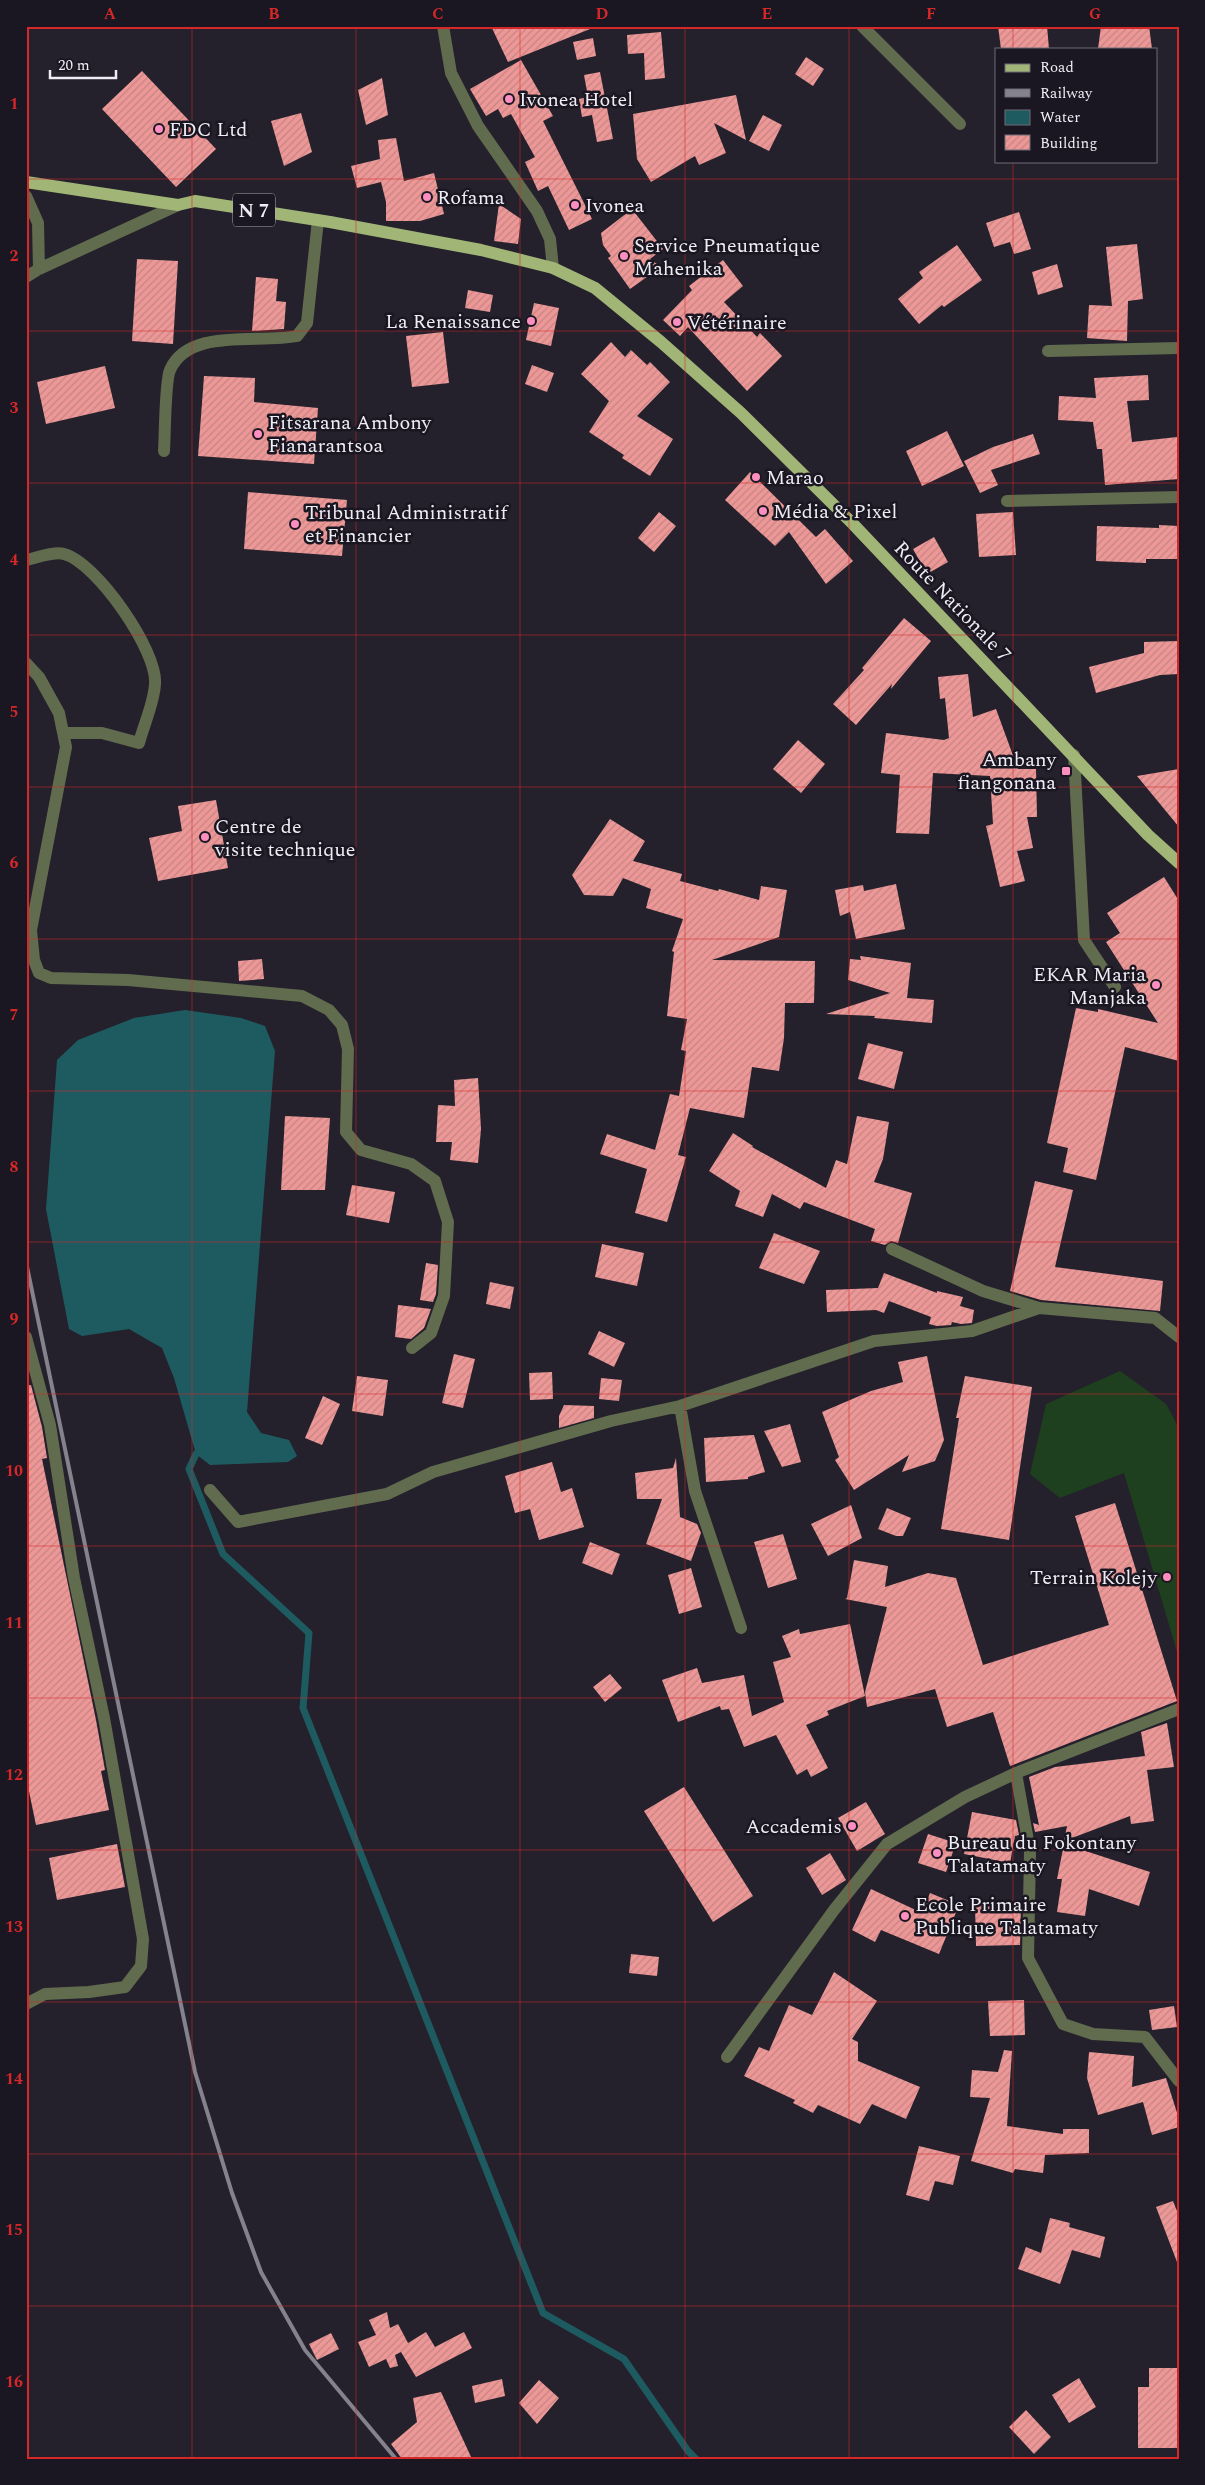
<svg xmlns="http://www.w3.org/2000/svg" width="1205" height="2485" viewBox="0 0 1205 2485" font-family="Spectral,serif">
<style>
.grass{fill:#1e401e}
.water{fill:#1e5b61}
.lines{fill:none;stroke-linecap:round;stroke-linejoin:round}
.stream{stroke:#1e5b61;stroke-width:7}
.building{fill:url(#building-hatch)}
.minor{stroke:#616c4e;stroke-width:12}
.major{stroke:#a0b576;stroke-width:12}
.rail{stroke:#84828c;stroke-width:4}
.grid{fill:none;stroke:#d62828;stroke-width:1;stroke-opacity:0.55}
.poi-dot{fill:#fd8ec0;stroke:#1b1722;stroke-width:2}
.labels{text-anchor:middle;stroke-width:5;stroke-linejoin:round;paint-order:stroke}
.shield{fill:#1b1722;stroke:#afacb5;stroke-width:1}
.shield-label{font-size:19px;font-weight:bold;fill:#eeecf4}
.poi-label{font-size:20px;fill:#eeecf4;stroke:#1b1722;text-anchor:start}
.street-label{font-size:20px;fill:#eeecf4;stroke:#1b1722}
.neatline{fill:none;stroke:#d62828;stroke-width:2}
.grid-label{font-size:16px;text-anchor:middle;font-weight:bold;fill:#d62828}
</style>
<defs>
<pattern id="building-hatch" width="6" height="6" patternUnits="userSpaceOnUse" patternTransform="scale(1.25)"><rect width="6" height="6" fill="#ed9897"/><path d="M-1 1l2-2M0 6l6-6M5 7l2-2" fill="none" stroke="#c48484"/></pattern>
</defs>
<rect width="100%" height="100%" fill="#24212c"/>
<!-- grass -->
<path class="grass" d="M1120 1371 1166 1404 1179 1428 1178 1655 1124 1473 1060 1498 1030 1474 1046 1404Z"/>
<!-- water -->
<path class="water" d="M185 1010 241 1018 265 1026 275 1051 247 1412 261 1433 289 1440 297 1456 288 1462 210 1465 196 1454 174 1378 162 1348 129 1329 82 1336 69 1329 46 1209 57 1060 78 1040 134 1018Z"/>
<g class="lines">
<!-- stream -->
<path class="stream" d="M196 1454 189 1469 223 1554 309 1633 303 1708 543 2313 624 2359 688 2451 696 2459"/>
</g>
<!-- building -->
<path class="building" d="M491 26H595V27L508 62Z
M998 26H1047L1049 49H1001Z
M1101 26H1149L1152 49H1098Z
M661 32 665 78 645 80 644 53 628 54 627 35Z
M593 38 596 56 577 60 573 42Z
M806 57 824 69 813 86 795 74Z
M521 60 553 116 543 121 592 219 569 230 548 186 538 191 525 162 535 157 511 114 503 118 498 109 486 116 470 89Z
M142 71 216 149 176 187 102 109Z
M600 72 613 139 597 142 592 115 582 117 579 99 588 97 584 75Z
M382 78 388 115 366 125 358 90Z
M736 95 746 140 714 123 726 153 699 165 695 156 651 182 637 159 633 114Z
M301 113 312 152 284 166 271 121Z
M763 115 782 125 769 151 749 141Z
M396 138 404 181 434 173 444 214 420 221H386V202L381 182 357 188 351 166 380 159 378 140Z
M499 204 521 219 518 244 494 241Z
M632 209 663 249 650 259 661 267 630 289 608 258 611 256 603 245 601 233Z
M1019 212 1031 249 1014 254 1010 242 994 247 986 223Z
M1137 244 1143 299 1128 301 1127 341 1087 338 1089 305 1112 306 1106 247Z
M957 245 982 280 944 307 942 305 919 324 898 299 923 278 919 272Z
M137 259 178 261 173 344 132 341Z
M723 260 743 286 724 302 757 337 760 333 782 356 747 391 688 327 680 336 663 320 692 290 689 286Z
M1057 264 1063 287 1038 295 1032 272Z
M256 277 278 279 276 301 286 302 284 329 252 331Z
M468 290 493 295 490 312 465 308Z
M534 303 559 308 551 346 526 340Z
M443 332 449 383 412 387 406 336Z
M611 342 625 357 631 350 647 365 650 362 670 382 637 416 673 439 650 476 622 458 624 455 589 432 609 401 581 374Z
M532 365 554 373 547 392 525 384Z
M105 366 115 408 46 424 37 382Z
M1148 375 1149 400 1127 401 1132 442 1177 437 1179 479 1105 485 1102 449H1097L1093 422 1058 420 1059 396 1096 398 1094 378Z
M204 376 255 378 254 402 318 408 314 464 198 456Z
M947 431 964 466 922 486 906 451Z
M1033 434 1040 454 991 470 998 485 980 493 964 461 993 447Z
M750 472 816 537 825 529 853 561 826 584 789 532 775 546 725 500Z
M248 492 347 500 342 556 244 549Z
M659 512 676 526 654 552 638 538Z
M1013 512 1016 555 979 557 976 514Z
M1159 525 1179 526V559H1146V563L1096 561 1097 526 1159 528Z
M934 537 948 562 927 574 913 549Z
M904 618 931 641 891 689 892 684 856 725 833 704 864 670 862 668Z
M1179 641V674L1160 675 1096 693 1089 667 1144 653V642Z
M968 674 973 717 996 709 1018 769H1036L1037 817H1027L1033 848 1017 851 1025 881 1000 887 986 826 993 824 990 776 933 773 929 834 896 833 900 775 881 773 886 733 944 740 949 738 945 698 940 699 938 677Z
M798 740 825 764 801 793 773 769Z
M1179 769V827L1137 776Z
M216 800 228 868 158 881 149 838 182 831 178 806Z
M610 819 645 841 633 861 682 874 680 881 718 891 719 889 759 900 761 886 787 890 779 937 712 960 815 961 814 1003H785L784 1038 779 1071 752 1067 744 1118 690 1108 678 1155 686 1157 667 1222 635 1213 647 1169 600 1154 607 1134 655 1150 670 1094 679 1096 686 1051 681 1050 687 1019 667 1016 674 952 672 951 683 919 646 908 651 889 623 878 613 896 584 895 572 875Z
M1164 877 1179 901V1061L1125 1047 1096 1180 1063 1172 1068 1148 1047 1143 1076 1008 1098 1012V1009L1158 1023 1106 942 1120 933 1107 913Z
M896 884 905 929 856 939 850 912 840 916 835 890 863 885 864 891Z
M860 956 911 963 907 998 934 1000 932 1023 874 1018 875 1016 826 1014 890 993 848 980 850 959 861 960Z
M262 959 264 979 239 981 238 961Z
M868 1043 903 1052 894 1089 858 1079Z
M478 1078 481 1129 478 1163 450 1160 452 1142H436L438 1105 455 1106 454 1080Z
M285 1116 330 1118 325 1190H281Z
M857 1116 889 1122 883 1159 874 1182 912 1193 898 1243 891 1241 885 1245 871 1241 875 1229 804 1202 800 1209 772 1194 763 1217 735 1206 740 1191 709 1171 733 1133 753 1146 752 1147 826 1188 836 1160 847 1164Z
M1035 1181 1073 1190 1055 1267 1163 1281 1160 1311 1041 1300 1010 1291Z
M352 1185 395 1192 389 1223 346 1215Z
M774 1233 820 1251 804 1284 759 1268Z
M602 1244 644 1253 637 1286 595 1277Z
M426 1263 438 1265 436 1294 433 1302 420 1300Z
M884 1273 937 1293V1291L963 1297 960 1306 974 1310 972 1323 961 1324 952 1322 951 1325 937 1326 929 1324 931 1317 889 1301 884 1313 876 1310 827 1312 826 1290 878 1288Z
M490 1282 514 1287 510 1309 486 1304Z
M398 1305 431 1309 424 1328 411 1339 395 1337Z
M599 1331 625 1343 614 1367 588 1354Z
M454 1354 475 1359 463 1408 442 1403Z
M927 1356 944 1440 935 1461 902 1472 909 1455 854 1490 835 1460 839 1457 822 1412 871 1391 903 1382 898 1362Z
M552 1372 553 1399 530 1400 529 1373Z
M357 1376 388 1380 383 1416 352 1411Z
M965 1376 1032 1387 1009 1540 941 1529 959 1418H956Z
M601 1378 622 1380 619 1401 599 1399Z
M31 1385 42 1427 47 1458 42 1459 96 1720 105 1770 101 1771 109 1810 36 1825 26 1777V1386Z
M323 1396 340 1404 322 1445 305 1438Z
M564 1405 594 1406V1418L559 1428V1416Z
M790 1424 801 1462 782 1467 764 1431Z
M754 1435 765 1472 748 1477V1479L706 1482 704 1438Z
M676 1458 680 1517 697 1524 701 1533 691 1561 646 1544 662 1499H637L635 1473 673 1468Z
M552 1462 561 1492 572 1488 584 1527 539 1540 530 1509 515 1513 505 1476Z
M1115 1503 1177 1701 1010 1766 993 1712 947 1727 935 1689 867 1707 865 1692 887 1607 845 1599 847 1598 854 1560 888 1566 885 1587 928 1573 956 1578 983 1665 1109 1625 1075 1516Z
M851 1505 862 1538 828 1556 811 1524Z
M887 1508 911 1518 903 1536H896L878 1529Z
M783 1534 797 1579 768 1588 754 1542Z
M590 1542 620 1554 612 1575 582 1563Z
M691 1568 702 1607 679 1614 668 1575Z
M850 1624 865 1696 827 1711 829 1715 806 1725 828 1768 811 1777 807 1769 797 1775 776 1735 744 1747 729 1709 721 1710 720 1706 678 1722 662 1680 697 1668 702 1683 744 1675 752 1716 784 1702 773 1662 791 1657 782 1636 799 1629 800 1634Z
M610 1674 622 1688 605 1702 593 1687Z
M1167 1723 1174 1767 1147 1770 1154 1821 1131 1824 1130 1816 1064 1841 1067 1826 1035 1832 1033 1823 1039 1825 1029 1777 1055 1767 1145 1756 1141 1732Z
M684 1787 753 1896 713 1922 644 1811Z
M866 1802 885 1834 857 1851 838 1818Z
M972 1812 1016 1820 1019 1835 1015 1836 1010 1863 964 1854Z
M928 1834 956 1843 946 1872 918 1863Z
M117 1844 125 1887 57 1900 49 1858Z
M1064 1844 1150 1872 1139 1906 1089 1889 1085 1916 1057 1912 1062 1879H1057Z
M830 1853 846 1880 822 1895 806 1868Z
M871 1889 922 1913 930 1893 959 1905 939 1954 881 1930 875 1942 852 1930Z
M1021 1904 1020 1945 976 1946 975 1905Z
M631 1954 659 1957 657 1976 629 1973Z
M834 1972 877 2001 852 2039 858 2042V2061L920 2087 906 2119 872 2104 860 2124 818 2105 813 2113 793 2103 795 2100 744 2076 759 2047 769 2051 789 2005 812 2015Z
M1024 2000 1025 2035 990 2036 988 2001Z
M1174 2006 1177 2027 1152 2030 1149 2010Z
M1004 2050 1012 2051 1007 2126 1063 2134V2129H1089V2153L1045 2155 1043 2173 1015 2169 1013 2173 971 2161 990 2098 970 2097 972 2070 998 2072Z
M1089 2052 1134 2056 1132 2087 1166 2078 1179 2119V2127L1152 2135 1143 2102 1098 2115 1087 2078Z
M919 2146 960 2156 953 2185 935 2181 929 2201 906 2195Z
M1173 2201 1179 2216V2262H1177L1156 2207Z
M1050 2218 1070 2223 1069 2227 1105 2237 1100 2258 1072 2250 1060 2284 1018 2269 1026 2247 1041 2253Z
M387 2312 390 2328 398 2324 408 2343 426 2332 435 2347 464 2332 472 2348 416 2377 401 2352 395 2355 398 2366 390 2368 386 2359 369 2367 358 2342 376 2335 369 2320Z
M331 2333 339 2349 317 2360 309 2344Z
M1149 2368H1179L1178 2448H1138V2387H1149Z
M1079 2378 1096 2407 1069 2423 1052 2395Z
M502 2379 505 2396 475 2403 472 2386Z
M539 2380 559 2398 537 2424 519 2403Z
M441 2392 472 2459H402L391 2444 417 2422 413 2398Z
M1026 2410 1051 2437 1034 2454 1009 2427Z"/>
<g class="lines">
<!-- minor -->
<path class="minor" d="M443 26 451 73 478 126 537 211 550 239 553 268
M862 26 960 124
M26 196 38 223 39 269
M26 277 39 269 178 205
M1048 351 1179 348
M164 451C165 435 165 381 170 370 189 327 259 344 297 336L307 323 318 220
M1007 501 1179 497
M26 560C37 558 54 551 64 554 96 562 158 651 155 684 154 703 144 724 139 743L102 733H63
M26 663 39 677 59 713 66 747 31 930 34 960 39 973 51 978 128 980 302 996 329 1010 342 1025 348 1049 346 1132 361 1150 411 1164 435 1181 448 1222 444 1296 431 1333 412 1348
M1074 755 1084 940 1115 987
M892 1249 983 1291 1039 1308
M26 1337 50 1425 74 1578 104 1718 143 1939 141 1966 125 1987 89 1992 45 1994 26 2004
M680 1406 695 1491 741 1628
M210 1490 238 1522 387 1494 433 1472 611 1421 680 1406 874 1341 972 1331 1039 1308 1155 1318 1179 1337
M1016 1773 1030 1852 1028 1958 1063 2024 1093 2034 1145 2037 1179 2081
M727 2057 834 1910 887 1844 965 1797 1016 1773 1179 1709"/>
<!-- major -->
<path class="major" d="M26 182 178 205 195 201 330 222 481 250 553 268 595 288 661 342 741 413 853 524 1148 835 1179 863"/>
<!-- rail -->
<path class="rail" d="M26 1262 195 2072 232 2193 261 2272 305 2350 396 2459"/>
</g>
<!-- grid -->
<path class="grid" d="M192 26V2459M356 26V2459M520 26V2459M685 26V2459M849 26V2459M1013 26V49M1013 161V2459M26 179H1179M26 331H1179M26 483H1179M26 635H1179M26 787H1179M26 939H1179M26 1091H1179M26 1242H1179M26 1394H1179M26 1546H1179M26 1698H1179M26 1850H1179M26 2002H1179M26 2154H1179M26 2306H1179"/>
<!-- markers -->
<g class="poi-dot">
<circle cx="509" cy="99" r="5"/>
<circle cx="159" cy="129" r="5"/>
<circle cx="427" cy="197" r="5"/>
<circle cx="575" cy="205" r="5"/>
<circle cx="624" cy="256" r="5"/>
<circle cx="531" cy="321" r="5"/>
<circle cx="677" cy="322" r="5"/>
<circle cx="258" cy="434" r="5"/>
<circle cx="756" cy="477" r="5"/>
<circle cx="763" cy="511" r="5"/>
<circle cx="295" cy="524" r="5"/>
<rect x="1061" y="766" width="10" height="10" rx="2.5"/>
<circle cx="205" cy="837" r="5"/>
<circle cx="1156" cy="985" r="5"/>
<circle cx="1167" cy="1577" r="5"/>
<circle cx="852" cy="1826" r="5"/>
<circle cx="937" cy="1853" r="5"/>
<circle cx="905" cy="1916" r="5"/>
</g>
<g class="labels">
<!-- shield labels -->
<rect class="shield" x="233" y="193.5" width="42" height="33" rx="4"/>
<g class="shield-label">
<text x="254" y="217">N 7</text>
</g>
<!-- poi labels -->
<g class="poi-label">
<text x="519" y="106">Ivonea Hotel</text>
<text x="169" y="136">FDC Ltd</text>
<text x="437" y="204">Rofama</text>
<text x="585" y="212">Ivonea</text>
<text x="634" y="252">Service Pneumatique<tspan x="634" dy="23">Mahenika</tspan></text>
<text x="521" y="328" text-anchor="end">La Renaissance</text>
<text x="687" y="329">Vétérinaire</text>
<text x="268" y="429">Fitsarana Ambony<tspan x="268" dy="23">Fianarantsoa</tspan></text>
<text x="766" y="484">Marao</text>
<text x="773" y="518">Média &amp; Pixel</text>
<text x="305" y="519">Tribunal Administratif<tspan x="305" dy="23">et Financier</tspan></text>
<text x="1056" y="766" text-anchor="end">Ambany<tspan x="1056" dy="23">fiangonana</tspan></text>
<text x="215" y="833">Centre de<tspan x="215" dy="23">visite technique</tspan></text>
<text x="1146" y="981" text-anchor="end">EKAR Maria<tspan x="1146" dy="23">Manjaka</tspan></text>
<text x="1157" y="1584" text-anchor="end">Terrain Kolejy</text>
<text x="842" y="1833" text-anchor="end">Accademis</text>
<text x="947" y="1849">Bureau du Fokontany<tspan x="947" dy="23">Talatamaty</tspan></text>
<text x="915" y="1911">Ecole Primaire<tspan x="915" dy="23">Publique Talatamaty</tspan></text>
</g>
<!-- street labels -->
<g class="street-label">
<text transform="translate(953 601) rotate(46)" y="7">Route Nationale 7</text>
</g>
</g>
<!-- border -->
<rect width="1205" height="2485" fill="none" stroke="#1b1722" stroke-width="55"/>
<!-- legend -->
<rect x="995" y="48" width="162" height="115" fill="#1b1722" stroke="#6f6c76"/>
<rect x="1005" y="64" width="25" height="8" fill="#a0b576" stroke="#6f6c76"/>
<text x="1040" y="72" font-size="15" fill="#eeecf4">Road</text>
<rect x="1005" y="89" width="25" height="8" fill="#84828c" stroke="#6f6c76"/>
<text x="1040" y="98" font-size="15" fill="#eeecf4">Railway</text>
<rect x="1005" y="110" width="25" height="15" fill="#1e5b61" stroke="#6f6c76"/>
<text x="1040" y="122" font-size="15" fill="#eeecf4">Water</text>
<rect x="1005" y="135" width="25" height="15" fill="url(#building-hatch)" stroke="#6f6c76"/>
<text x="1040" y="148" font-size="15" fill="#eeecf4">Building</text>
<!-- scale -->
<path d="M50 70v8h66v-8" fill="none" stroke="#eeecf4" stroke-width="2.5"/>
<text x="58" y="70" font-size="15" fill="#eeecf4" stroke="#1b1722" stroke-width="4" paint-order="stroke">20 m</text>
<rect x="28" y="28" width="1150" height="2430" class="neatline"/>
<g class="grid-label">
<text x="110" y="19">A</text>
<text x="274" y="19">B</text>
<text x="438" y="19">C</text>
<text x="602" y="19">D</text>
<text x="767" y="19">E</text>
<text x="931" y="19">F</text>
<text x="1095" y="19">G</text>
<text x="14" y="109">1</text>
<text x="14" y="261">2</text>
<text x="14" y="413">3</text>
<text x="14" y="565">4</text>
<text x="14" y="717">5</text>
<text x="14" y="868">6</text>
<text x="14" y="1020">7</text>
<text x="14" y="1172">8</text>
<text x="14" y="1324">9</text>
<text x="14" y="1476">10</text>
<text x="14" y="1628">11</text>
<text x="14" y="1780">12</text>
<text x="14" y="1932">13</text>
<text x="14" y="2084">14</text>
<text x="14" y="2235">15</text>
<text x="14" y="2387">16</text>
</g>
</svg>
